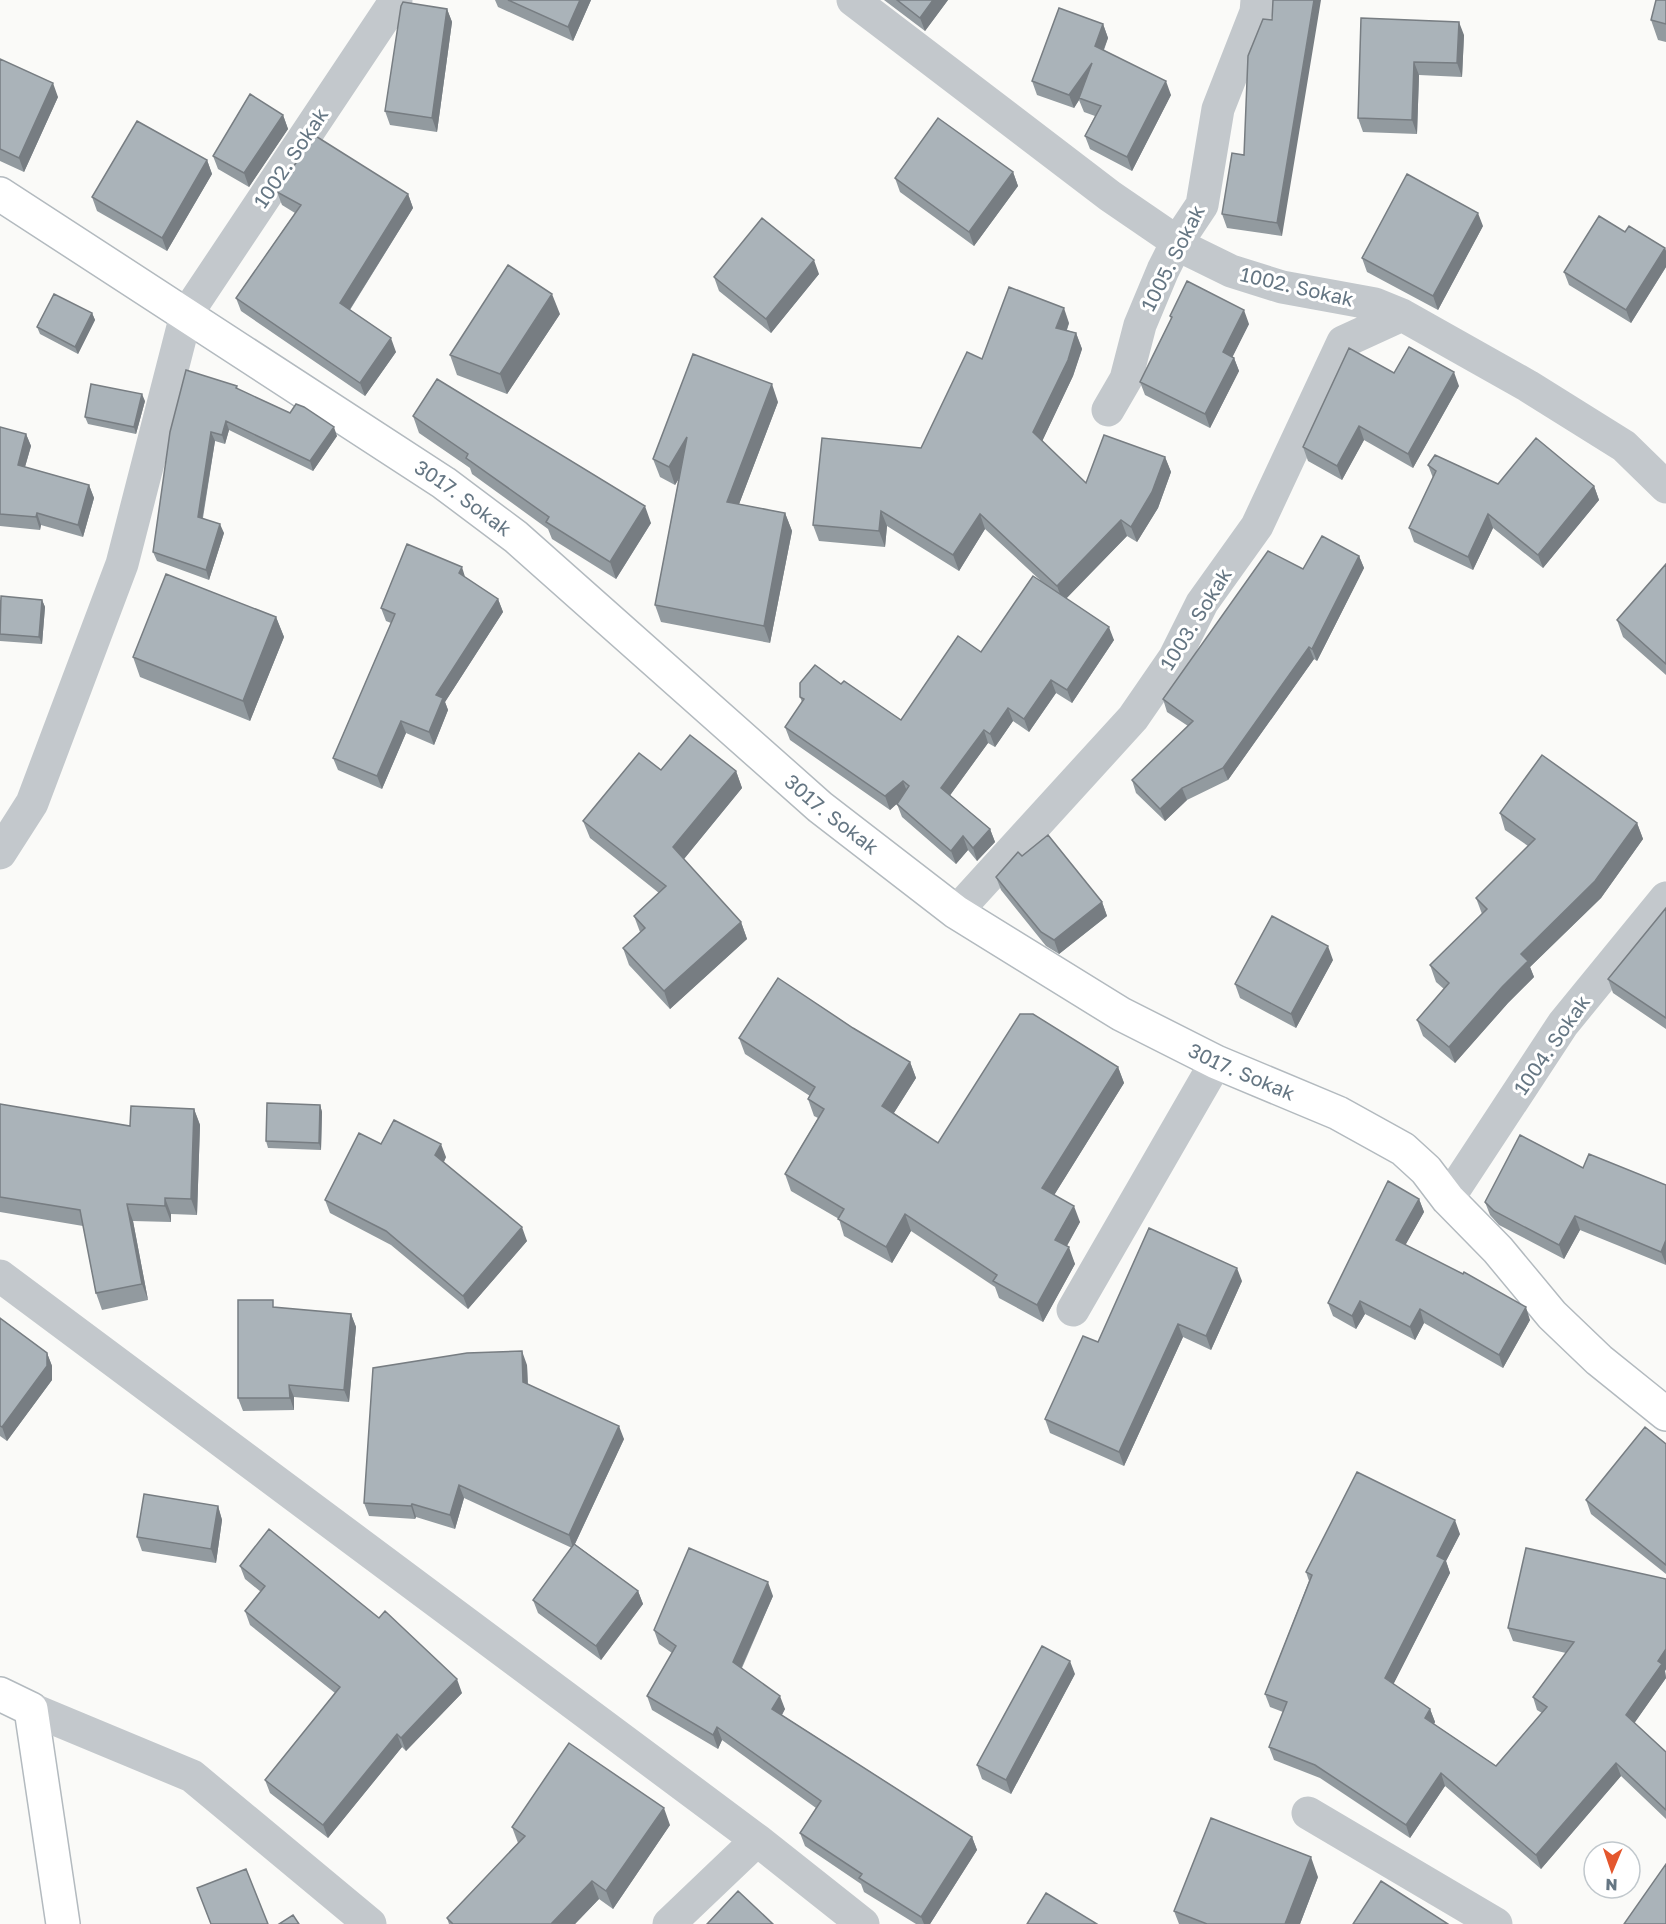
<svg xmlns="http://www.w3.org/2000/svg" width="1666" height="1924" viewBox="0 0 1666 1924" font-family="'Golos Text',sans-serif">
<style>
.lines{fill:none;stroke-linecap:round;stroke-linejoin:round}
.secondary-casing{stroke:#b3babf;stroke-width:36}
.street{stroke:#c3c8cc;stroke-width:33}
.secondary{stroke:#fff;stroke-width:33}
.wall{fill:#929a9f}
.shaded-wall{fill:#777d82}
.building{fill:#aab3b9;stroke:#777d82;stroke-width:1.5}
.labels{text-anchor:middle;stroke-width:6;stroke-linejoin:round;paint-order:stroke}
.street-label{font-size:20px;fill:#657683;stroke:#fff}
</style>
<rect width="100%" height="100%" fill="#fafaf8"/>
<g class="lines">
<defs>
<g id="secondary">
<path id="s1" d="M0 194 444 483 516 537 820 807 956 912 1121 1014 1216 1062 1338 1113 1403 1149 1426 1170 1448 1199 1498 1250 1552 1315 1599 1360 1666 1414"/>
<path d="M0 1694 31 1709 63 1924"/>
</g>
</defs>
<!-- secondary casing -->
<use href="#secondary" class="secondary-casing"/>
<!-- street -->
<path class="street" d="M853 0 1110 196 1167 235 1176 244 1231 271 1282 287 1375 304 1402 315 1528 386 1624 446 1666 487
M1108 410 1126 379 1140 325 1163 270 1176 244 1202 205 1218 109 1256 12 1257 0
M0 853 32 803 122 564 186 315 396 0
M956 912 1133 718 1175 657 1202 603 1257 526 1343 342 1402 315
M1448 1199 1563 1024 1666 898
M0 1276 757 1840 863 1924
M1073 1310 1216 1062
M31 1709 192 1776 370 1924
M1308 1813 1496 1924
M669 1924 757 1840"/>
<!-- secondary -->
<use href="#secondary" class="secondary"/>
</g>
<!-- wall -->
<path class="wall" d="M495 0H591L573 41 498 7Z
M884 0H948L925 31Z
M1666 0V42L1658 40 1651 20Z
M447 9 452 22 437 132 390 125 385 111Z
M1361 18 1464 35 1462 77 1419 75 1417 134 1363 132 1358 118Z
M1272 20 1282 236 1227 228 1222 214 1244 155Z
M1103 24 1108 38 1104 50 1171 95 1132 171 1090 149 1085 136 1095 116 1084 112 1079 100 1074 108 1037 95 1032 81Z
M0 59 58 97 24 172 0 161Z
M283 115 288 129 249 187 218 169 213 156Z
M207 160 212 174 167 251 97 211 92 197Z
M1013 172 1018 186 974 246 900 192 895 178Z
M277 192 408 194 413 208 350 310 396 352 365 396 241 311 236 298 295 213 282 205Z
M1483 226 1438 310 1367 272 1362 258Z
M1625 232 1665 248 1666 251V267L1631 323 1569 285 1564 272Z
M819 274 771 333 719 291 714 277Z
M92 313 95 320 78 354 40 334 37 327Z
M560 314 507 394 457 375 450 355Z
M1170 316 1249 324 1232 357 1234 358 1239 371 1210 428 1145 395 1140 382 1171 319Z
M1069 323 1067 330 1076 333 1082 349 1073 376 1042 441 1086 483 1165 457 1171 472 1158 508 1137 542 1127 536 1066 598 1114 640 1072 703 1056 693 1029 732 1013 721 995 747 988 743 950 795 990 829 995 842 977 861 968 850 956 864 902 817 897 804 898 802 890 810 790 740 785 727 802 702 800 697 841 684 901 720 981 652 1040 580 985 529 959 571 887 526 885 547 819 541 813 525 921 448 982 359Z
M237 386 238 389 337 436 313 471 229 430 225 444 215 441 203 518 224 533 209 580 157 561 153 552 170 432Z
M1459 386 1413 468 1364 440 1342 480 1308 461 1303 447Z
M145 401 136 434 88 424 85 417Z
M778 402 739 504 785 513 792 531 770 643 661 622 655 605 679 478 675 485 660 477 653 459Z
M413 416 651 523 616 579 552 539 548 529 472 474 470 468 419 433Z
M0 427 26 434 31 446 25 467 89 485 94 498 83 537 41 525 40 530 0 526Z
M1428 465 1498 484 1594 486 1599 500 1543 568 1493 528 1473 570 1414 542 1409 528 1433 478Z
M1359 556 1364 568 1317 661 1314 659 1228 780 1187 800 1165 821 1136 793 1132 780 1188 726 1167 712 1163 699 1303 569Z
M1666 564V675L1623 637 1617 620Z
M466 578 498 599 503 612 445 702 448 710 434 745 406 733 382 789 338 770 333 758 391 623 386 621 381 608Z
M0 600H42L45 607 42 644 0 641Z
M276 617 284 637 250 721 140 677 133 657Z
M661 770 736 771 742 788 684 859 741 922 747 939 670 1009 629 965 623 948 640 932 634 916 659 893 590 838 583 821Z
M1500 813 1637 823 1643 839 1601 898 1530 967 1534 977 1508 1003 1455 1063 1423 1036 1417 1020 1444 989 1436 982 1430 965 1482 914 1476 898 1528 846 1505 830Z
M1022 856 1102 902 1107 916 1059 954 1046 946 1001 890 996 877Z
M1666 908V1029L1613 993 1608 979Z
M1333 960 1296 1028 1240 998 1235 984Z
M853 1028 910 1062 916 1078 894 1113 938 1143 1118 1067 1124 1083 1054 1195 1080 1222 1067 1246 1075 1264 1043 1322 999 1298 995 1287 911 1231 892 1263 844 1236 839 1219 791 1191 785 1174 818 1118 814 1116 808 1099 810 1096 745 1054 739 1038Z
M0 1104 130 1126 194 1109 200 1125 197 1215 171 1214V1222L133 1221 148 1300 102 1310 96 1293 83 1226 0 1212Z
M320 1105 322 1112 321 1150 268 1148 266 1141Z
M381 1144 446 1157 444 1162 527 1241 468 1309 391 1245 330 1213 325 1200Z
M1583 1168 1666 1185V1265L1580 1230 1564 1259 1499 1225 1490 1215 1485 1202Z
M1419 1199 1424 1212 1405 1245 1530 1320 1503 1368 1424 1323 1415 1340 1365 1314 1356 1329 1333 1316 1328 1303Z
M1242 1281 1211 1350 1183 1337 1124 1466 1050 1433 1045 1419 1098 1342Z
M276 1308 351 1314 356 1327 349 1402 294 1397V1410L243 1411 238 1398Z
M0 1318 47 1353 52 1366V1380L7 1441 0 1436Z
M527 1365 528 1384 624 1439 575 1544 638 1591 643 1604 601 1660 538 1613 533 1600 572 1548 464 1498 455 1529 416 1517 415 1519 369 1516 364 1503Z
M1666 1444V1574L1591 1514 1586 1500Z
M218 1506 222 1520 216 1563 142 1551 137 1537Z
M1460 1534 1446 1561 1450 1573 1393 1684 1430 1709 1435 1722 1434 1724 1496 1766 1542 1713 1537 1710 1533 1697 1566 1653 1513 1641 1508 1628 1666 1579V1669L1665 1671 1666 1678 1634 1723 1666 1752V1819L1621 1776 1541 1869 1445 1786 1410 1838 1320 1778 1274 1760 1269 1747 1283 1712 1270 1707 1265 1694 1309 1581 1306 1572Z
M240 1566 462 1693 406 1751 402 1747 328 1838 270 1793 265 1780 335 1693 250 1625 245 1611 261 1592 245 1579Z
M773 1596 742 1668 785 1709 782 1715 972 1837 977 1850 930 1924H916L864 1892 861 1884 805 1846 800 1833 816 1808 722 1740 718 1749 652 1710 647 1696 672 1653 659 1644 654 1630Z
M1075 1674 1011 1794 982 1779 977 1765Z
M670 1825 613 1909 599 1899 575 1924H449L447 1918 518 1843 512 1827Z
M1318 1877 1300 1924H1179L1174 1911Z"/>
<!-- shaded-wall -->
<path class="shaded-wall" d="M580 0H591L573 41 568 27Z
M933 0H948L925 31 920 18Z
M1314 0H1321L1282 236 1277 223Z
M447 9 452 22 437 132 432 118Z
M1459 22 1464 35 1462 77 1457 63Z
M1103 24 1108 38 1100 59 1095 46Z
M1414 62 1419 75 1417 134 1412 120Z
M1092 63 1079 98V100L1074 108 1069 95Z
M1166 81 1171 95 1132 171 1127 157Z
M53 83 58 97 24 172 19 158Z
M283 115 288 129 249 187 244 173Z
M207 160 212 174 167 251 162 238Z
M1013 172 1018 186 974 246 969 232Z
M408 194 413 208 345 317 340 303Z
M1478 213 1483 226 1438 310 1433 296Z
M1665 248 1666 251V267L1631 323 1626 310Z
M814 260 819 274 771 333 766 319Z
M552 294 560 314 507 394 500 374Z
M1064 308 1069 323 1062 343 1056 328Z
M1244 310 1249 324 1228 366 1223 352Z
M92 313 95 320 78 354 75 347Z
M1076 333 1082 349 1073 376 1039 448 1033 432Z
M391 338 396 352 365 396 360 383Z
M1234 358 1239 371 1210 428 1205 414Z
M1454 372 1459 386 1413 468 1408 454Z
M772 384 778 402 733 520 727 502Z
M142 394 145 401 136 434 134 427Z
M226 421 229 430 225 444 222 435Z
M1359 426 1364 440 1342 480 1337 466Z
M334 427 337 436 313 471 310 461Z
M211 432 215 441 201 526 198 517Z
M26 434 31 446 22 477 18 465Z
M687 437 694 454 675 485 669 467Z
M1165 457 1171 472 1158 508 1137 542 1131 527Z
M89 485 94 498 83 537 78 525Z
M1594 486 1599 500 1543 568 1538 555Z
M645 506 651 523 616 579 610 562Z
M881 511 887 526 885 547 879 531Z
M37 513 41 525 40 530 36 517Z
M785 513 792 531 770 643 764 626Z
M980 514 985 529 959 571 953 555Z
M1488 514 1493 528 1473 570 1468 557Z
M1121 520 1127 536 1063 602 1057 586Z
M220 524 224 533 209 580 206 570Z
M1359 556 1364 568 1317 661 1312 649Z
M462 567 466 580 459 573Z
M498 599 503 612 445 702 448 710 434 745 429 732 436 695Z
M42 600 45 607 42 644 39 637Z
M276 617 284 637 250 721 243 701Z
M1109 627 1114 640 1072 703 1067 690Z
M1309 647 1314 659 1228 780 1223 768Z
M1051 680 1056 693 1029 732 1024 719Z
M1008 708 1013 721 995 747 990 734Z
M401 721 406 733 382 789 377 776Z
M984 730 988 743 946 801 941 788Z
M736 771 742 788 679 865 673 847Z
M903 781 908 794 890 810 885 796Z
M1182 788 1187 800 1165 821 1160 809Z
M1637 823 1643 839 1601 898 1530 967 1534 977 1508 1003 1455 1063 1449 1047 1521 954Z
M990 829 995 842 977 861 973 848Z
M963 836 968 850 956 864 951 851Z
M1102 902 1107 916 1059 954 1054 940Z
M741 922 747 939 670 1009 664 991Z
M1328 946 1333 960 1296 1028 1291 1014Z
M910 1062 916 1078 888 1122 882 1106Z
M1118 1067 1124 1083 1048 1205 1042 1188Z
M320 1105 322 1112 321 1150 319 1143Z
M194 1109 200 1125 197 1215 191 1199Z
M441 1144 446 1157 440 1169 435 1155Z
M165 1198 171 1214V1222L165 1206Z
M1419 1199 1424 1212 1401 1253 1396 1240Z
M127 1204 133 1221 148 1300 142 1284Z
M1074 1206 1080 1222 1061 1256 1055 1240Z
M905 1214 911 1231 892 1263 886 1247Z
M1575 1216 1580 1230 1564 1259 1559 1245Z
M522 1227 527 1241 468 1309 463 1296Z
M1666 1240V1264L1661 1252Z
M1069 1247 1075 1264 1043 1322 1037 1305Z
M1237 1268 1242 1281 1211 1350 1206 1336Z
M1360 1301 1365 1314 1356 1329 1352 1316Z
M1526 1307 1530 1320 1503 1368 1499 1355Z
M1420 1309 1424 1323 1415 1340 1410 1327Z
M351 1314 356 1327 349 1402 344 1390Z
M1178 1324 1183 1337 1124 1466 1119 1452Z
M522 1351 527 1365 528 1395 523 1382Z
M47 1353 52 1366V1380L7 1441 2 1427Z
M289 1385 294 1397V1410L290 1398Z
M619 1426 624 1439 573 1548 569 1535Z
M459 1485 464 1498 455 1529 450 1515Z
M412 1504 416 1517 415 1519 411 1506Z
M218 1506 222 1520 216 1563 211 1549Z
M1455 1520 1460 1534 1446 1561 1450 1573 1390 1691 1385 1678 1437 1556Z
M768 1582 773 1596 738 1675 733 1662Z
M638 1591 643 1604 601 1660 596 1646Z
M1666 1649V1669L1665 1671 1666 1678 1631 1728 1626 1715 1658 1661Z
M1070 1661 1075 1674 1011 1794 1006 1780Z
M457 1679 462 1693 406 1751 401 1738Z
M780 1696 785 1709 777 1723 772 1709Z
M1430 1709 1435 1722 1430 1731 1425 1718Z
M717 1727 722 1740 718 1749 713 1735Z
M397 1734 402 1747 328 1838 323 1825Z
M1616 1763 1621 1776 1541 1869 1536 1855Z
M1441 1773 1445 1786 1410 1838 1406 1825Z
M664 1808 670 1825 613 1909 606 1891Z
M972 1837 977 1850 930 1924H924L921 1917Z
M1311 1857 1318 1877 1300 1924H1285Z
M592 1881 599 1899 575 1924H551Z"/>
<!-- building -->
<path class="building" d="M508 0H580L568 27Z
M897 0H933L920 18Z
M1273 0H1314L1277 223 1222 214 1232 153 1244 155 1248 56 1263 19 1272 20Z
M1656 0H1666V24L1651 20Z
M403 2 447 9 432 118 385 111 401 6Z
M1059 8 1103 24 1095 46 1166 81 1127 157 1085 136 1101 106 1079 98 1092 63 1069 95 1032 81Z
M1361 18 1459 22 1457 63 1414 62 1412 120 1358 118Z
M0 59 53 83 19 158 0 149Z
M250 94 283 115 244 173 213 156Z
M938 118 1013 172 969 232 895 178Z
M137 121 207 160 162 238 92 197Z
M314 135 408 194 340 303 391 338 360 383 236 298 301 205 277 192Z
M1407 174 1478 213 1433 296 1362 258Z
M1599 216 1625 232 1629 226 1665 248 1626 310 1564 272Z
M762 218 814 260 766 319 714 277Z
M508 265 552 294 500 374 450 355Z
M1187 281 1244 310 1223 352 1234 358 1205 414 1140 382 1172 317 1170 316Z
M1009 287 1064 308 1056 328 1076 333 1068 360 1033 432 1086 483 1104 435 1165 457 1152 492 1131 527 1121 520 1057 586 980 514 953 555 881 511 879 531 813 525 822 438 921 448 967 352 982 359Z
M54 294 92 313 75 347 37 327Z
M1409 347 1454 372 1408 454 1359 426 1337 466 1303 447 1349 348 1394 373Z
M693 354 772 384 727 502 785 513 764 626 655 605 687 437 669 467 653 459Z
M186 370 237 386 236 388 290 413 296 404 304 407 334 427 310 461 226 421 222 435 211 432 198 517 220 524 206 570 153 552 170 432Z
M437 379 645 506 610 562 546 522 549 517 466 458 468 454 413 416Z
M91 384 142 394 134 427 85 417Z
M0 427 26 434 18 465 89 485 78 525 37 513 36 517 0 514Z
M1536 438 1594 486 1538 555 1488 514 1468 557 1409 528 1436 471 1428 465 1435 455 1498 484Z
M1322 536 1359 556 1312 649 1309 647 1223 768 1182 788 1160 809 1132 780 1193 721 1163 699 1268 551 1303 569Z
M407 544 462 567 459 573 498 599 436 695 443 698 429 732 401 721 377 776 333 758 395 614 381 608Z
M1666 564V664L1617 620Z
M166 574 276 617 243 701 133 657Z
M1033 576 1109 627 1067 690 1051 680 1024 719 1008 708 990 734 984 730 941 788 990 829 973 848 963 836 951 851 897 804 909 786 903 781 885 796 785 727 804 699 800 697V683L815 665 841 684 844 681 901 720 958 636 981 652Z
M1 596 42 600 39 637 0 634Z
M690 735 736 771 673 847 741 922 664 991 623 948 645 928 634 916 666 886 583 821 639 753 661 770Z
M1542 755 1637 823 1595 881 1521 954 1528 961 1502 987 1449 1047 1417 1020 1449 983 1430 965 1487 909 1476 898 1535 839 1500 813Z
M1048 835 1102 902 1054 940 1041 932 996 877 1018 852 1022 856Z
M1666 908V1018L1608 979Z
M1272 916 1328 946 1291 1014 1235 984Z
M778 978 853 1028 910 1062 882 1106 938 1143 1020 1014H1033L1118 1067 1042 1188 1074 1206 1055 1240 1069 1247 1037 1305 993 1281 997 1275 905 1214 886 1247 838 1219 844 1209 785 1174 824 1109 808 1099 815 1087 739 1038Z
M267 1103 320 1105 319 1143 266 1141Z
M0 1104 130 1126 131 1106 194 1109 191 1199 165 1198V1206L127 1204 142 1284 96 1293 80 1210 0 1197Z
M394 1120 441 1144 435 1155 522 1227 463 1296 386 1231 325 1200 359 1133 381 1144Z
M1520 1135 1583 1168 1589 1154 1666 1185V1240L1661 1252 1575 1216 1559 1245 1494 1211 1485 1202Z
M1388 1181 1419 1199 1396 1240 1463 1274 1464 1272 1526 1307 1499 1355 1420 1309 1410 1327 1360 1301 1352 1316 1328 1303Z
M1149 1228 1237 1268 1206 1336 1178 1324 1119 1452 1045 1419 1083 1336 1098 1342Z
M238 1300H273V1307L351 1314 344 1390 289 1385 290 1398H238Z
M0 1318 47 1353V1366L2 1427 0 1426Z
M522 1351 523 1382 619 1426 569 1535 459 1485 450 1515 412 1504 411 1506 364 1503 373 1368 467 1353Z
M1645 1427 1666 1444V1565L1586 1500Z
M1357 1472 1455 1520 1437 1556 1445 1560 1385 1678 1430 1709 1425 1718 1496 1766 1547 1707 1533 1697 1574 1642 1508 1628 1526 1548 1666 1579V1649L1658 1661 1662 1664 1626 1715 1666 1752V1810L1616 1763 1536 1855 1441 1773 1406 1825 1315 1765 1269 1747 1287 1702 1265 1694 1312 1575 1306 1572Z
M144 1494 218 1506 211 1549 137 1537Z
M269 1529 379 1618 385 1611 457 1679 401 1738 397 1734 323 1825 265 1780 340 1687 245 1611 265 1586 240 1566Z
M574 1544 638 1591 596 1646 533 1600Z
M689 1548 768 1582 733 1662 780 1696 772 1709 972 1837 921 1917 859 1878 862 1874 800 1833 821 1801 717 1727 713 1735 647 1696 676 1646 654 1630Z
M1042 1646 1070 1661 1006 1780 977 1765Z
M569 1743 664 1808 606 1891 592 1881 551 1924H453L447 1918 525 1836 512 1827Z
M1211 1818 1311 1857 1285 1924H1207L1174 1911Z
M1666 1864V1924H1624Z
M246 1869 268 1924H211L197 1888Z
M1381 1881 1448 1924H1353Z
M738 1891 773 1924H707Z
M1046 1893 1097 1924H1027Z
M293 1915 299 1924H279Z"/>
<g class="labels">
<!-- street labels -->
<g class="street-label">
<text transform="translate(291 158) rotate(-56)" y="7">1002. Sokak</text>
<text transform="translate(1173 258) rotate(-63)" y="7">1005. Sokak</text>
<text transform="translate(1297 287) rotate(13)" y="7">1002. Sokak</text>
<text dy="7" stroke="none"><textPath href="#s1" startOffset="554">3017. Sokak</textPath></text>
<text transform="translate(1196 619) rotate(-58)" y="7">1003. Sokak</text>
<text dy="7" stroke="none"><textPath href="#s1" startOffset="1040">3017. Sokak</textPath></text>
<text transform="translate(1552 1045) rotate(-55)" y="7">1004. Sokak</text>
<text dy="7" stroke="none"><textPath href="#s1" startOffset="1526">3017. Sokak</textPath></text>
</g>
</g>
<!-- north arrow -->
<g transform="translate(1612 1870) rotate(182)"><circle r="28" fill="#ffffff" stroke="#c1c8cd" stroke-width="1.5"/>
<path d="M0-4.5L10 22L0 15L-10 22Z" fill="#e4572e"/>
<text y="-9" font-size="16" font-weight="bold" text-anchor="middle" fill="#657683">N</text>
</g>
</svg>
